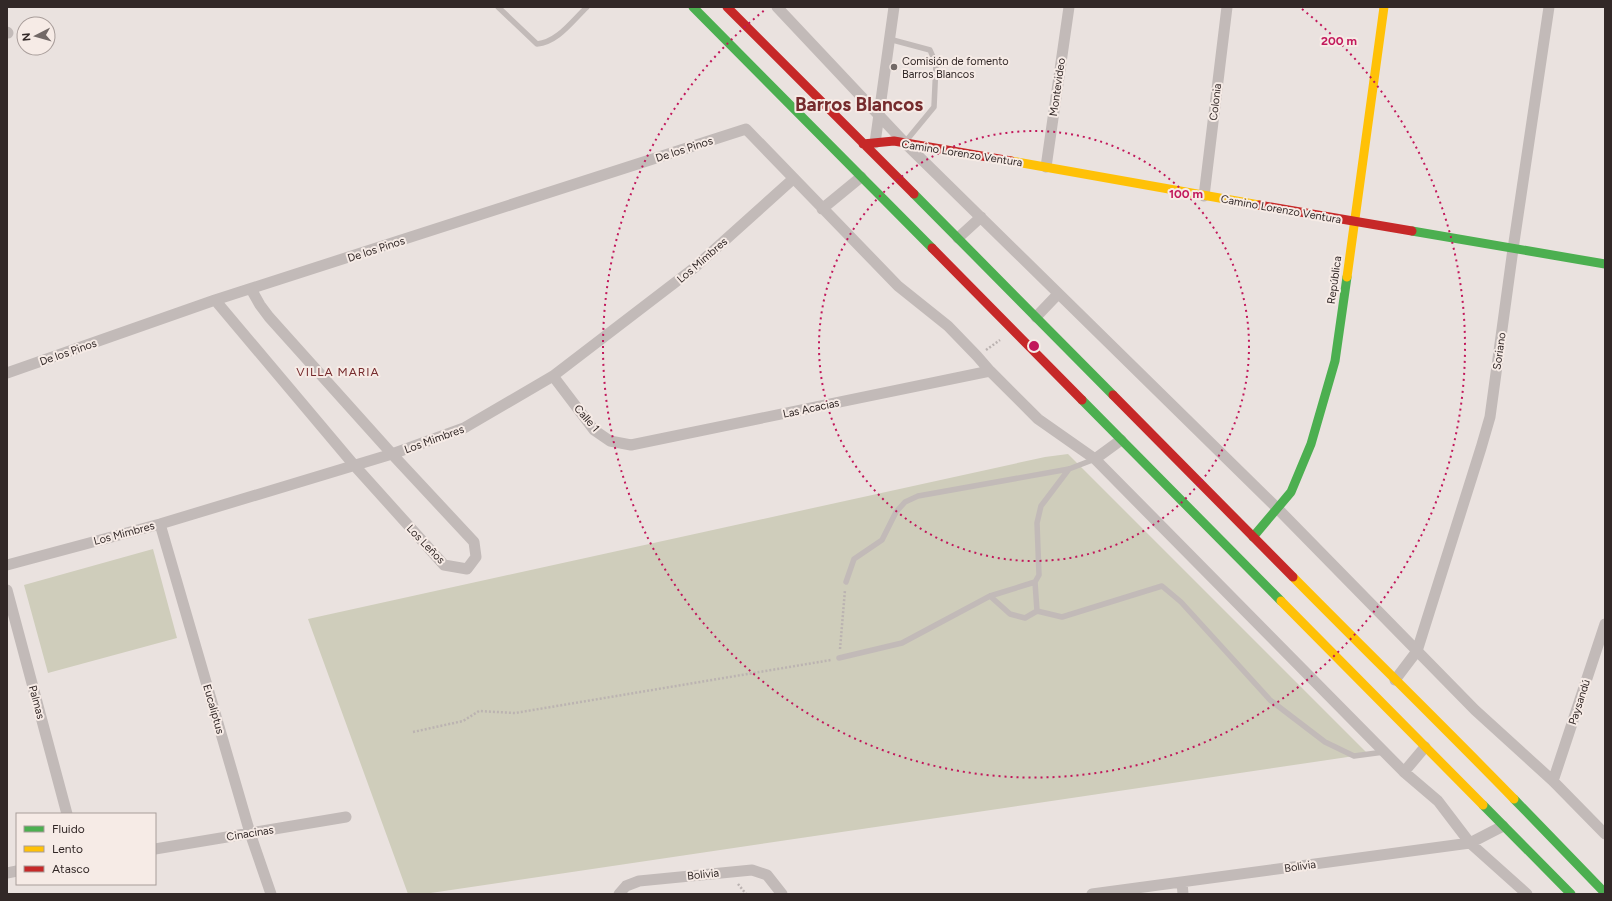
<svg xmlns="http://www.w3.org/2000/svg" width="1612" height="901" viewBox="0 0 1612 901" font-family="Figtree,sans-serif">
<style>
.green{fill:#cfcdbb}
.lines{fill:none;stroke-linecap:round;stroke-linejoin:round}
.path{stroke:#bbb3b1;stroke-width:2.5;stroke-dasharray:2 2;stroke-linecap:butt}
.lane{stroke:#c2bab8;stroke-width:5.5}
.street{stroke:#c2bab8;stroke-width:11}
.fast{stroke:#4caf50;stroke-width:9}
.slow{stroke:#ffc107;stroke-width:9}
.jam{stroke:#c62828;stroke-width:9}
.ring{fill:none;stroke:#c2185b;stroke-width:2;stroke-dasharray:2 4}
.poi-dot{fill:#726967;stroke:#f6ebe6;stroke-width:1.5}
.labels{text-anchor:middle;stroke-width:4;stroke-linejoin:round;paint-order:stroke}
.poi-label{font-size:11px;fill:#322827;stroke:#f6ebe6;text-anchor:start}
.street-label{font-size:11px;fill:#322827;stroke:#f6ebe6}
.neighbourhood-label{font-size:12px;letter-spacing:1px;fill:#762b2d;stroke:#f6ebe6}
.town-label{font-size:19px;font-weight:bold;fill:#762b2d;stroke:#f6ebe6}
.centre{fill:#c2185b;stroke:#f6ebe6;stroke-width:2}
.ring-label{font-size:12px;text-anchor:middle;font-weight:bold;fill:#c2185b;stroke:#f6ebe6;stroke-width:4;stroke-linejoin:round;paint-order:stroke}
</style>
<rect width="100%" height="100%" fill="#eae2df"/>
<!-- green -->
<path class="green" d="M1068 454 1368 754 424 894H408L308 619 1045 457Z
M153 549 177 638 48 673 24 585Z"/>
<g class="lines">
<!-- path -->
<path class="path" d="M986 350 1000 340
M840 649 845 590
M413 732 463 721 479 711 515 713 831 660
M738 884 746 894"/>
<!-- lane -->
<path class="lane" d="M498 7 537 44C558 42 572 21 587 7
M889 39 930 50 936 64 934 107 906 141
M846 582 854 559 882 540 896 512 905 502 918 496 1069 469 1095 459
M990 596 1010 614 1025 618 1037 611 1035 582
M1037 611 1062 617 1162 586 1181 602 1270 700 1325 742 1354 756 1384 752
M839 658 902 643 990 596 1035 582 1039 575 1037 523 1041 506 1069 469"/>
<!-- street -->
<path class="street" d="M777 7 905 143 1278 509 1475 710 1553 781 1605 834
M7 32 8 33
M875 143 894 7
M1046 167 1069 7
M1204 196 1227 7
M822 209 861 177
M958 238 981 217
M215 300 354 465 444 565 467 569 476 557 474 542 392 454 269 317 260 305 251 289
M1036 317 1058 294
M7 373 215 300 746 129 898 286 948 326 977 356 990 371 1038 419 1095 459 1121 440
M553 376 594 430 610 441 631 445 990 371
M1095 459 1404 772
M160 524 250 833 271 894
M7 565 160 524 392 454 464 428 553 376 694 268 793 179
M7 590 67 814
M1395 680 1417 651 1481 448 1490 417 1513 249 1549 7
M1425 747 1404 772 1438 801 1470 843 1527 894
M1553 781 1605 624
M155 849 346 817
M7 873 17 871
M1182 882 1183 894
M619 894 626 886 639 881 752 870 767 875 782 894
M1092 894 1470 843 1503 826"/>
<!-- fast -->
<path class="fast" d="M693 7 932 248
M914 194 1113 395
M1412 231 1605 264
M1082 400 1281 601
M1253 537 1291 492 1311 444 1335 361 1347 277
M1514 799 1605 893
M1483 805 1571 894"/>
<!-- slow -->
<path class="slow" d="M1011 161 1259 205
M1347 277 1384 7
M1293 577C1366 651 1441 724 1514 799
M1281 601 1483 805"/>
<!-- jam -->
<path class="jam" d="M727 7 914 194
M863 144 894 141 1011 161
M1259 205 1412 231
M932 248 1082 400
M1113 395 1293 577"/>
</g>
<!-- distance rings -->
<g class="ring">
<circle cx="1034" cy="346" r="215"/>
<path d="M1302 9A431 431 0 1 1 766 9"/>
</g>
<!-- markers -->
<circle class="poi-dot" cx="894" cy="67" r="4"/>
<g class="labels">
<!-- poi labels -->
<g class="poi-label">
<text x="902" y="65">Comisión de fomento<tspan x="902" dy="13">Barros Blancos</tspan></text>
</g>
<!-- street labels -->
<g class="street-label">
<text transform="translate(1057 87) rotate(-82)" y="4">Montevideo</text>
<text transform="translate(1215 102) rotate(-83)" y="4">Colonia</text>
<text transform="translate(684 149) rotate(-18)" y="4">De los Pinos</text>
<text transform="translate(962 153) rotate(9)" y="4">Camino Lorenzo Ventura</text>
<text transform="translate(1281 209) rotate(10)" y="4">Camino Lorenzo Ventura</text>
<text transform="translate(376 249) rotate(-18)" y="4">De los Pinos</text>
<text transform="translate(702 260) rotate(-41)" y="4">Los Mimbres</text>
<text transform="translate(1334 280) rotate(-82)" y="4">República</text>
<text transform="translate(1499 351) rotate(-82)" y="4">Soriano</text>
<text transform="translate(68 352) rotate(-19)" y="4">De los Pinos</text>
<text transform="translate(811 408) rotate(-12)" y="4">Las Acacias</text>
<text transform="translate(587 418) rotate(49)" y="4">Calle 1</text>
<text transform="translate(434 439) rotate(-20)" y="4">Los Mimbres</text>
<text transform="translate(124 533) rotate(-15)" y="4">Los Mimbres</text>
<text transform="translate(426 544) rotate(46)" y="4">Los Leños</text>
<text transform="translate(37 702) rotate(75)" y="4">Palmas</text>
<text transform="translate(1579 702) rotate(-72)" y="4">Paysandú</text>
<text transform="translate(214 709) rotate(74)" y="4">Eucaliptus</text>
<text transform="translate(250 833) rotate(-9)" y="4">Cinacinas</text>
<text transform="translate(1300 866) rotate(-8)" y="4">Bolivia</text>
<text transform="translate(703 874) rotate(-6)" y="4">Bolivia</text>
</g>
<!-- neighbourhood labels -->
<g class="neighbourhood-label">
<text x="338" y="376">VILLA MARIA</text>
</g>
<!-- town labels -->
<g class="town-label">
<text x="859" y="111">Barros Blancos</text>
</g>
</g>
<circle cx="1034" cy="346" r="6" class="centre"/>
<g class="ring-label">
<text x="1339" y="45">200 m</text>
<text x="1186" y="198">100 m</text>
</g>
<!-- border -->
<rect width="1612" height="901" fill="none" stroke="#322827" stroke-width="16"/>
<!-- legend -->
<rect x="16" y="813" width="140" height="72" fill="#f6ebe6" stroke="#a89d9a"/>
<rect x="24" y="826" width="20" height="6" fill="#4caf50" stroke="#a89d9a"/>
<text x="52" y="833" font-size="12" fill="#322827">Fluido</text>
<rect x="24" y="846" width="20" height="6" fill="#ffc107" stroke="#a89d9a"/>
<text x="52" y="853" font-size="12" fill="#322827">Lento</text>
<rect x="24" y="866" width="20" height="6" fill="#c62828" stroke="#a89d9a"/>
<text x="52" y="873" font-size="12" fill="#322827">Atasco</text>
<!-- north arrow -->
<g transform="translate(36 36) rotate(264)"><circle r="19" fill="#f6ebe6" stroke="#a89d9a"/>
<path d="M0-3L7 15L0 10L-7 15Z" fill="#726967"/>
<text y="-6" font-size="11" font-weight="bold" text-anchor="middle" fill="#322827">N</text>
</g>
</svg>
